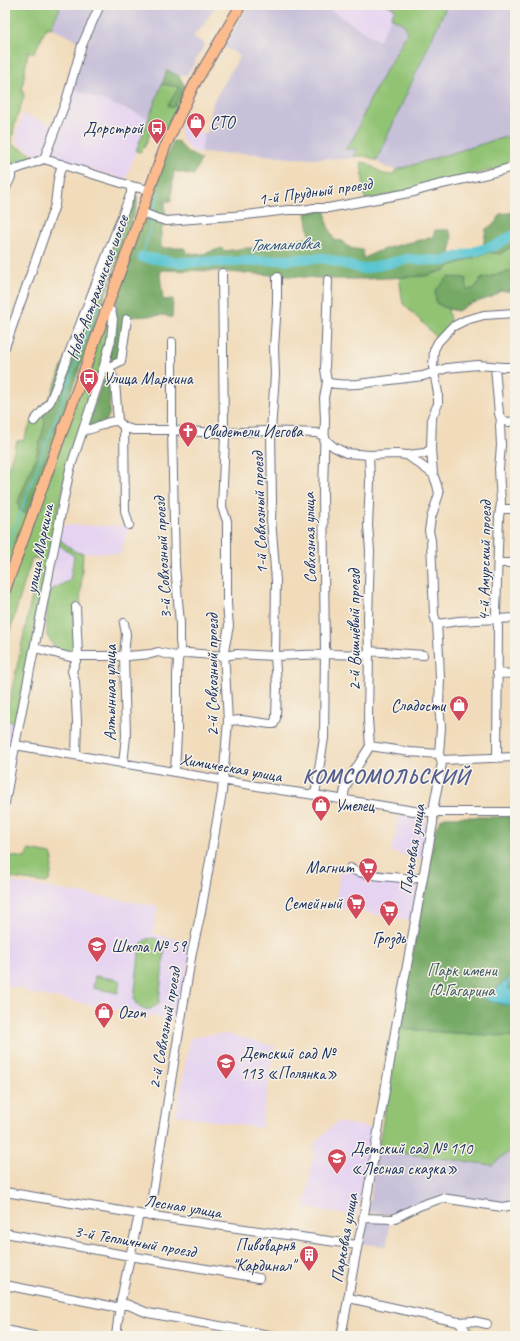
<svg xmlns="http://www.w3.org/2000/svg" width="520" height="1341" viewBox="0 0 520 1341" font-family="Caveat,sans-serif">
<style>
.built{fill:#e5d3f1}
.industrial{fill:#c7c0d9}
.green{fill:#91c373;stroke:#567968}
.forest{fill:#74a965;stroke:#486c62}
.water{fill:#5ac6d3;stroke:#3a7a98}
.lines{fill:none;stroke-linecap:round;stroke-linejoin:round}
.stream{stroke:#5ac6d3;stroke-width:1.5}
.river{stroke:#5ac6d3;stroke-width:10}
.minor-casing{stroke:#666b7e;stroke-width:10}
.major-casing{stroke:#666b7e;stroke-width:12}
.minor{stroke:#fff;stroke-width:8}
.major{stroke:#fbbb8d;stroke-width:10}
.labels{text-anchor:middle;stroke-width:3;stroke-linejoin:round;paint-order:stroke}
.poi-label{font-size:17px;fill:#1b2f5e;stroke:#f7f3e8;text-anchor:start}
.street-label{font-size:17px;fill:#1b2f5e;stroke:#f7f3e8}
.park-label{font-size:17px;fill:#3e5b64;stroke:#f7f3e8}
.water-label{font-size:18px;font-style:italic;fill:#2b557b;stroke:#f7f3e8}
.district-label{font-size:21px;font-weight:bold;letter-spacing:1px;fill:#555f8f;stroke:#f7f3e8}
</style>
<rect width="100%" height="100%" fill="#f7f3e8"/>
<filter id="ink" filterUnits="userSpaceOnUse"><feTurbulence type="fractalNoise" baseFrequency=".025" numOctaves="2"/><feDisplacementMap in="SourceGraphic" scale="8" xChannelSelector="R" yChannelSelector="G"/><feConvolveMatrix kernelMatrix="1 2 1 2 8 2 1 2 1" color-interpolation-filters="sRGB"/></filter>
<filter id="wash" filterUnits="userSpaceOnUse"><feTurbulence type="fractalNoise" baseFrequency=".012" numOctaves="4" result="noise"/><feDisplacementMap in="SourceGraphic" scale="16" xChannelSelector="R" yChannelSelector="G"/><feGaussianBlur stdDeviation="0.9" result="paint"/><feColorMatrix in="noise" values="0 0 0 0 0 0 0 0 0 0 0 0 0 0 0 0 0 1.4 0 .05"/><feComposite in="paint" operator="in"/></filter>
<g filter="url(#wash)">
<rect width="100%" height="100%" fill="#f1dbba"/>
<!-- built -->
<path class="built" d="M328 5H388L396 9 379 41 329 9Z
M72 89 149 118 126 179H123L53 159 50 151Z
M23 114 54 126 46 152 39 156 16 143 17 131Z
M181 125 194 131 204 133 201 153 194 152 185 144 180 132Z
M62 525 126 526 129 527 122 549 121 554 76 552 59 539Z
M58 544 74 556 71 580 49 591Z
M5 717 7 720 17 721 11 751 5 750Z
M400 812 421 816 430 824 424 860 391 852Z
M340 870 419 883 412 921 335 907Z
M5 881 158 906 153 934 193 942 177 1021 29 993 22 989 5 985Z
M227 1034 275 1046 261 1128 176 1115 190 1038 208 1035Z
M337 1122 372 1128 357 1216 305 1208 315 1142Z"/>
<!-- industrial -->
<path class="industrial" d="M61 5H97L80 42 51 28Z
M104 5H216L202 27 193 37 205 44 187 75 179 76 167 70 149 118 72 89 96 19Z
M249 5H328L329 9 379 41 391 17 405 25 407 33 372 95 354 137 346 149H356L354 157 348 159 289 158 257 154 201 153 204 133H207L213 102 240 56 223 46Z
M447 5H515V134L396 170 385 167 376 161Z
M515 1147V1203L501 1204 447 1195 393 1215 368 1212 378 1150 492 1165Z
M366 1219 390 1221 387 1246 363 1244Z"/>
<!-- green -->
<path class="green" d="M5 5H61L51 28 47 27 34 53 28 52 22 89 24 96 15 124 11 144 30 153 31 158 25 163 8 168 5 160Z
M388 5H447L376 161C368 156 363 155 354 157L356 149H345L354 137 372 95 407 33 405 25 391 17 395 9Z
M162 84 178 86 179 87 169 104 180 92 184 85 187 86 165 132 159 135 150 134 144 148 140 152 136 151Z
M515 134V164L418 189 365 200 361 162 367 163 383 174 393 175 396 170Z
M515 244V270L481 279 475 288 436 303 448 309 451 325 439 337H436L422 322 403 304 399 277C415 275 438 277 450 266L489 252 500 254Z
M107 320 109 324V329L100 367 67 468 17 721 12 722 7 720 6 717 40 559 32 558 5 647V597L103 326Z
M43 414 45 423 36 457 18 502 28 514 5 578V471H7L17 441 24 440C29 426 30 422 43 414Z
M59 539 76 552 83 553 80 606H75L74 655 58 652 47 636V606L49 591 70 580 74 556 58 544Z
M29 850 51 854 53 860 50 880 46 883 5 877V855L25 858Z
M154 938C159 940 163 942 165 947L159 1002C152 1013 138 1012 134 999L140 945 146 939Z
M95 976 120 980 118 993 93 988Z
M399 1029 515 1037V1147L492 1165 378 1150Z"/>
<!-- forest -->
<path class="forest" d="M167 70 179 76 184 85 175 105 172 108 168 105 179 87 162 84Z
M173 141 179 142C184 151 192 155 201 159L194 175 174 171 171 201H165V213L174 218 166 219 147 211 160 173Z
M132 196 137 197V205L28 514 20 511 18 502 36 457 45 423 43 414Z
M326 211 327 224 334 240 343 241C348 249 353 249 363 250V259C383 246 410 243 433 237L435 230H449L452 237 450 256 483 247 486 229 496 222 500 214 515 212V244L500 254 489 252 450 266 445 270 425 276 367 279H335L226 272 218 271 162 270 160 274 163 300 173 299 172 317H168L165 315 128 317 119 358 114 361 111 360 109 356 117 326 116 296 144 216 165 222 161 231V248H184L188 253 203 254 222 248 224 251 247 248H263L291 240 310 238 306 212Z
M515 270V291H501L492 297 467 305 458 311 448 309 436 303 435 291 448 277 466 278 467 290 475 288 481 279Z
M106 372 111 379 110 393 109 415 106 421 87 427Z
M445 817H515V1037L399 1029 436 827 441 819Z"/>
<!-- water -->
<path class="water" d="M515 975V981L511 982 508 985 509 989H514L515 987V1003L512 1006 488 1001 485 998 486 995 494 991 504 982H507L509 977Z"/>
<g class="lines">
<!-- stream -->
<path class="stream" d="M18 159H33
M153 214 159 193 154 191
M142 257 152 220
M5 554 99 302"/>
<!-- river -->
<path class="river" d="M142 257 176 262H229L323 258 363 269 408 259 444 261 496 245 515 234"/>
</g>
</g>
<g filter="url(#ink)">
<g class="lines">
<defs>
<path id="minor" d="M44 159 66 101 82 45 100 5
M5 173 44 159 131 186 149 190
M5 190 11 177V171
M141 212 156 218 166 221 246 215 288 210H304L314 208H328L414 192C447 180 482 178 515 166
M172 342V430L175 566 180 623V640L181 649 178 660 177 674V734L175 772
M5 347 55 205 58 179 62 164
M104 366 109 367 115 382 118 421
M109 367 121 361 127 319
M495 367 499 414 501 420 500 426 501 445 499 469 501 503 499 517 496 614 498 627 497 758
M327 382C338 386 348 384 358 384L423 376 447 368 478 365 503 367H515
M501 420 508 422 515 421
M34 421 50 402 131 193V186
M124 427 125 511 129 525
M83 430C95 431 104 420 118 421L124 427 133 430H168L219 433 266 431 317 433 325 437 327 441 334 447 346 453 369 455 397 454 407 455 433 474
M407 455 425 453 431 449
M501 509H515
M498 563H515
M437 624 459 621 515 618
M35 648 70 657 78 656H128L151 654 158 652 175 656 188 653 224 656 236 654 275 656 329 654 369 655
M369 651 423 655
M497 673 515 674
M228 721 242 720 270 724H274L276 718 277 686 275 656 276 581 271 519 272 502 271 431 275 375 274 348 277 303V277
M15 745 280 790 315 795 420 812H515
M370 746 410 752 439 754
M76 755 77 721 75 682 72 671 78 656 76 607
M442 760 515 757
M123 764 126 736 124 656 126 634 124 623
M315 795 324 738 325 650 323 492 325 419 324 398 327 382 325 369 328 280
M343 800 345 789 350 778 370 746 368 720 369 651 368 620 370 551 368 525 370 481 369 455
M5 803 17 735 64 498 70 469 104 366 111 340 113 319 111 311 106 308
M350 868C360 876 397 877 411 879L416 878H423
M5 1192 139 1214 357 1245
M149 1216 192 952 201 912 222 792 228 721 224 651 229 626 227 604V521L222 507 225 437 224 428 222 273
M363 1218 393 1219 419 1206 442 1198 502 1207 515 1205
M5 1233 130 1256 259 1278
M5 1285 115 1307 126 1304 148 1313 275 1336
M349 1298 458 1322 473 1321 487 1324
M458 1322 464 1328 469 1336
M5 1330 34 1336
M116 1336 120 1305 139 1214
M341 1336C349 1299 353 1262 362 1226L396 1026 433 823 434 805 442 763 439 754 441 727 439 705 440 678 439 655 437 624 434 615 431 540 429 531 431 518 439 494 437 485 433 474 431 449 432 417 438 404V393L433 367 434 350 438 342 452 327 466 320 484 315 515 313"/>
<path id="major" d="M5 590 165 147 194 85 241 5"/>
</defs>
<!-- minor casing -->
<use href="#minor" class="minor-casing"/>
<!-- major casing -->
<use href="#major" class="major-casing"/>
<!-- minor -->
<use href="#minor" class="minor"/>
<!-- major -->
<use href="#major" class="major"/>
</g>
</g>
<!-- icons -->
<defs>
<symbol id="shop-pin" viewBox="-11 -11 22 30"><path d="M0 17L-7.5 6A9.5 9.5 0 1 1 7.5 6Z" fill="#d1495b" stroke="#f7f3e8"/><path d="M-5-2.5h2.3a2.7 3.5 0 0 1 5.4 0H5L5.5 6h-11ZM-1.5-2.5h3a1.5 2.3 0 0 0-3 0Z" fill="#fff"/></symbol>
<symbol id="bus-pin" viewBox="-11 -11 22 30"><path d="M0 17L-7.5 6A9.5 9.5 0 1 1 7.5 6Z" fill="#d1495b" stroke="#f7f3e8"/><path d="M-5-6H5V4H4V6H2V4H-2V6H-4V4H-5ZM-3.5-4V0h7V-4ZM-3.5 1.2v1.5H-2V1.2ZM2 1.2v1.5H3.5V1.2Z" fill="#fff"/></symbol>
<symbol id="church-pin" viewBox="-11 -11 22 30"><path d="M0 17L-7.5 6A9.5 9.5 0 1 1 7.5 6Z" fill="#d1495b" stroke="#f7f3e8"/><path d="M-1.2-6h2.4v3.5h3.3v2.4h-3.3V6h-2.4V-.1h-3.3v-2.4h3.3Z" fill="#fff"/></symbol>
<symbol id="supermarket-pin" viewBox="-11 -11 22 30"><path d="M0 17L-7.5 6A9.5 9.5 0 1 1 7.5 6Z" fill="#d1495b" stroke="#f7f3e8"/><path d="M-6-5.5h2.5l.6 2H6L4.5 2H-2.5L-4.4-4H-6ZM-1.5 3.2a1.3 1.3 0 1 0 .1 0ZM3 3.2a1.3 1.3 0 1 0 .1 0Z" fill="#fff"/></symbol>
<symbol id="school-pin" viewBox="-11 -11 22 30"><path d="M0 17L-7.5 6A9.5 9.5 0 1 1 7.5 6Z" fill="#d1495b" stroke="#f7f3e8"/><path d="M0-5L7-2L0 1L-7-2ZM-4 1L0 2.5L4 1V4Q0 6-4 4Z" fill="#fff"/></symbol>
<symbol id="building-pin" viewBox="-11 -11 22 30"><path d="M0 17L-7.5 6A9.5 9.5 0 1 1 7.5 6Z" fill="#d1495b" stroke="#f7f3e8"/><path d="M-4-6H4V6H1V3H-1V6H-4ZM-2.5-4.3h1.7v1.8h-1.7ZM.8-4.3h1.7v1.8H.8ZM-2.5-1h1.7V.8h-1.7ZM.8-1h1.7V.8H.8Z" fill="#fff"/></symbol>
</defs>
<g fill-rule="evenodd">
<use href="#shop-pin" x="185" y="111" width="22" height="30"/>
<use href="#bus-pin" x="146" y="117" width="22" height="30"/>
<use href="#bus-pin" x="78" y="367" width="22" height="30"/>
<use href="#church-pin" x="177" y="420" width="22" height="30"/>
<use href="#shop-pin" x="448" y="694" width="22" height="30"/>
<use href="#shop-pin" x="310" y="794" width="22" height="30"/>
<use href="#supermarket-pin" x="357" y="856" width="22" height="30"/>
<use href="#supermarket-pin" x="345" y="892" width="22" height="30"/>
<use href="#supermarket-pin" x="378" y="899" width="22" height="30"/>
<use href="#school-pin" x="86" y="935" width="22" height="30"/>
<use href="#shop-pin" x="93" y="1001" width="22" height="30"/>
<use href="#school-pin" x="215" y="1052" width="22" height="30"/>
<use href="#school-pin" x="326" y="1147" width="22" height="30"/>
<use href="#building-pin" x="298" y="1244" width="22" height="30"/>
</g>
<g class="labels">
<!-- poi labels -->
<g class="poi-label">
<text x="210" y="128">СТО</text>
<text x="143" y="134" text-anchor="end">Дорстрой</text>
<text x="103" y="384">Улица Маркина</text>
<text x="202" y="437">Свидетели Иегова</text>
<text x="445" y="711" text-anchor="end">Сладости</text>
<text x="335" y="811">Умелец</text>
<text x="354" y="873" text-anchor="end">Магнит</text>
<text x="342" y="909" text-anchor="end">Семейный</text>
<text x="389" y="944" text-anchor="middle">Гроздь</text>
<text x="111" y="952">Школа № 59</text>
<text x="118" y="1018">Ozon</text>
<text x="240" y="1059">Детский сад №<tspan x="240" dy="20">113 «Полянка»</tspan></text>
<text x="351" y="1154">Детский сад № 110<tspan x="351" dy="20">«Лесная сказка»</tspan></text>
<text x="295" y="1251" text-anchor="end">Пивоварня<tspan x="295" dy="20">"Кардинал"</tspan></text>
</g>
<!-- street labels -->
<g class="street-label">
<text transform="translate(315 191) rotate(-8)" y="6">1-й Прудный проезд</text>
<text transform="translate(97 287) rotate(-70)" y="6">Ново-Астраханское шоссе</text>
<text transform="translate(259 513) rotate(-92)" y="6">1-й Совхозный проезд</text>
<text transform="translate(309 538) rotate(-91)" y="6">Совхозная улица</text>
<text transform="translate(39 549) rotate(-79)" y="6">улица Маркина</text>
<text transform="translate(162 558) rotate(-93)" y="6">3-й Совхозный проезд</text>
<text transform="translate(484 561) rotate(-89)" y="6">4-й Амурский проезд</text>
<text transform="translate(354 630) rotate(-90)" y="6">2-й Вишнёвый проезд</text>
<text transform="translate(212 675) rotate(-90)" y="6">2-й Совхозный проезд</text>
<text transform="translate(110 693) rotate(-90)" y="6">Алтынная улица</text>
<text transform="translate(231 767) rotate(10)" y="6">Химическая улица</text>
<text transform="translate(412 849) rotate(-81)" y="6">Парковая улица</text>
<text transform="translate(164 1028) rotate(-80)" y="6">2-й Совхозный проезд</text>
<text transform="translate(183 1206) rotate(9)" y="6">Лесная улица</text>
<text transform="translate(344 1238) rotate(-80)" y="6">Парковая улица</text>
<text transform="translate(135 1241) rotate(10)" y="6">3-й Тепличный проезд</text>
</g>
<!-- park labels -->
<g class="park-label">
<text x="462" y="976">Парк имени<tspan x="462" dy="20">Ю.Гагарина</tspan></text>
</g>
<!-- water labels -->
<g class="water-label">
<text transform="translate(284 244) rotate(-2)" y="6">Токмановка</text>
</g>
<!-- district labels -->
<g class="district-label">
<text x="386" y="783">КОМСОМОЛЬСКИЙ</text>
</g>
</g>
<!-- margin -->
<rect width="520" height="1341" fill="none" stroke="#f7f3e8" stroke-width="20"/>
</svg>
